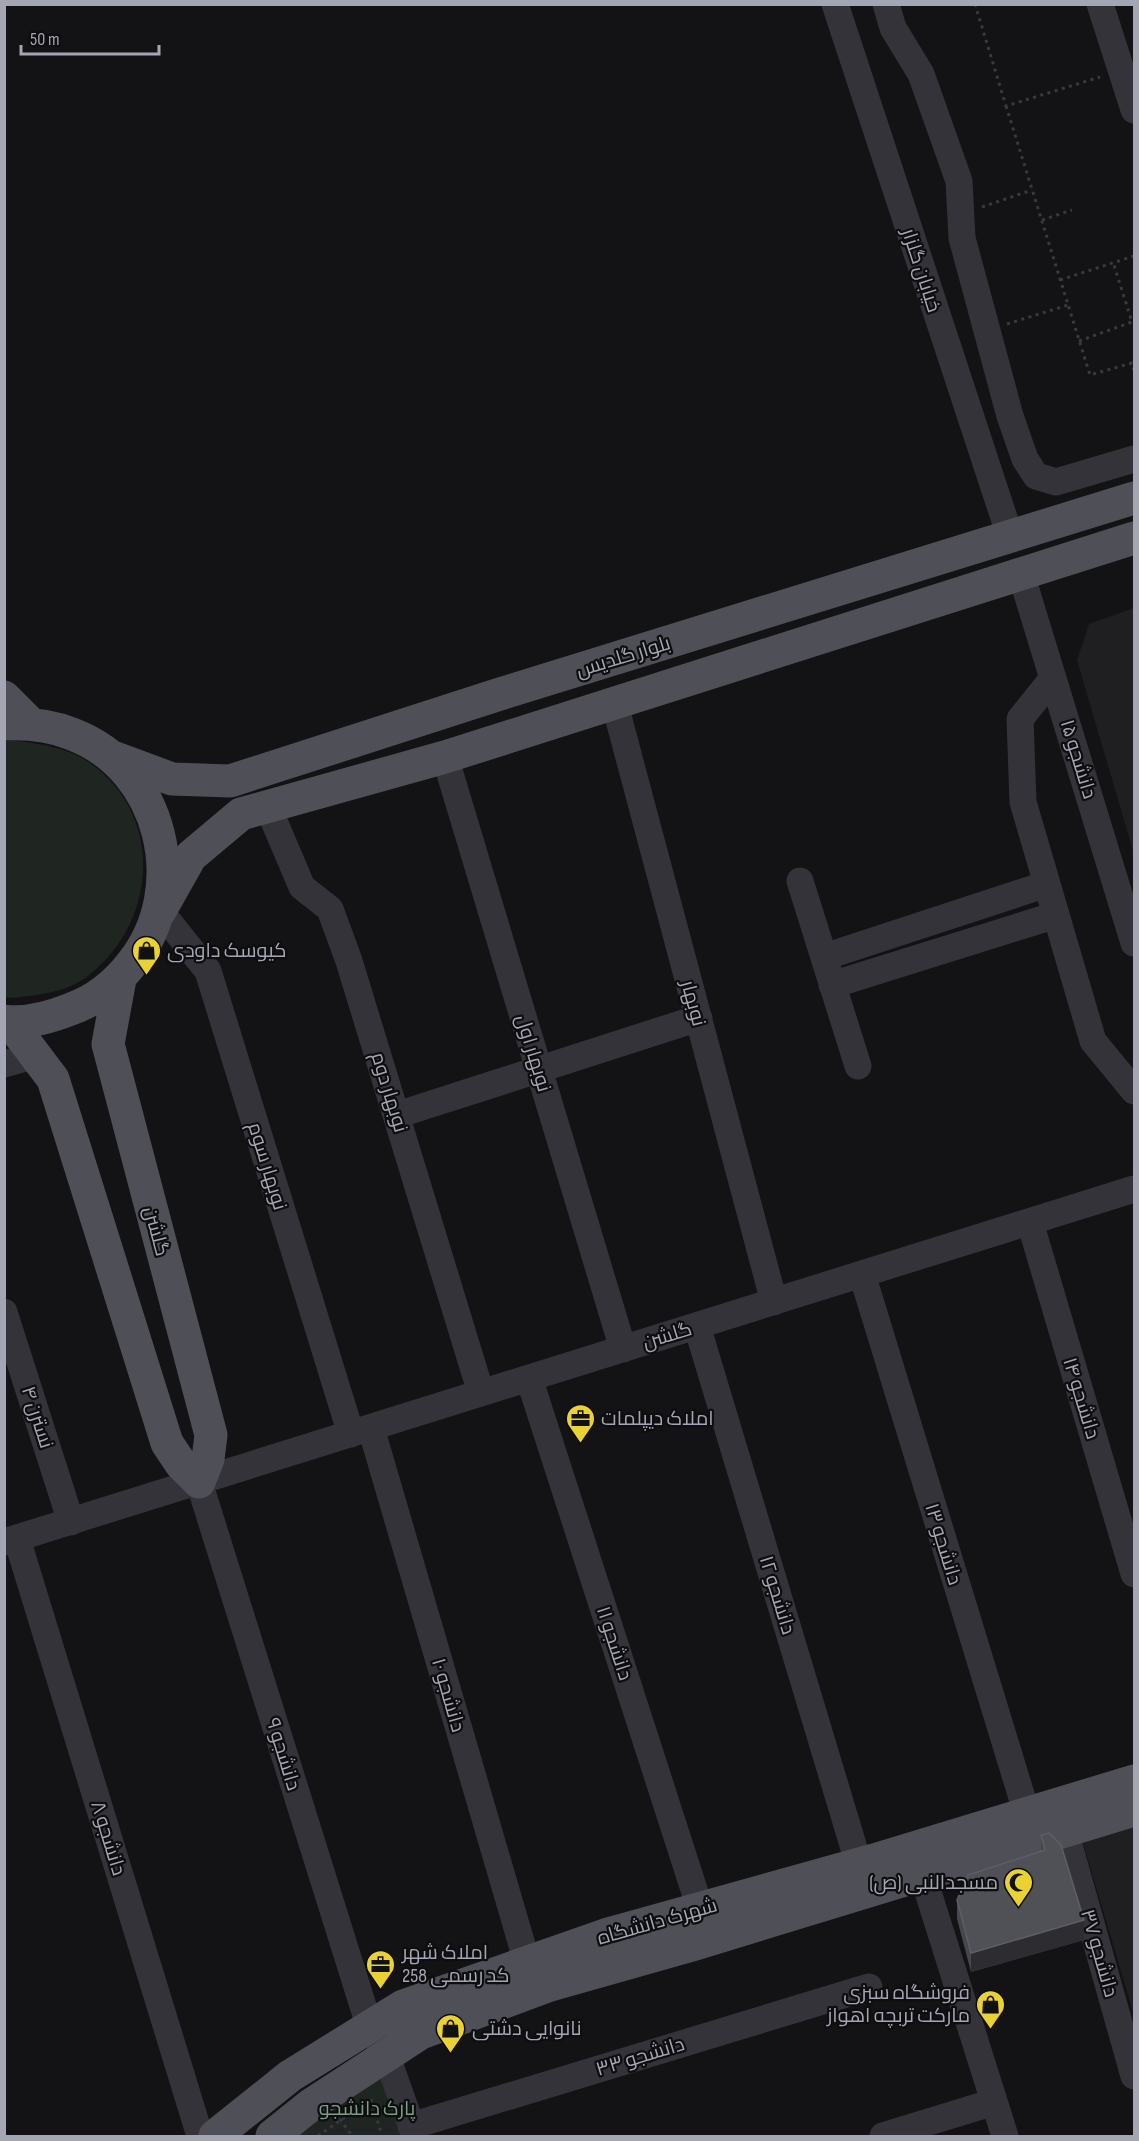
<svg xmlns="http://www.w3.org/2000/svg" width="1139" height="2141" viewBox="0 0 1139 2141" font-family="'Sofia Sans Condensed',Cairo,sans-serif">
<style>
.built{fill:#1f1e21}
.green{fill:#1f2621}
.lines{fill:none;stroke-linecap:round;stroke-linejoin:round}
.path{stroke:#393a40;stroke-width:3;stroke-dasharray:3 4.5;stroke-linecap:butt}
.minor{stroke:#343339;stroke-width:27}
.major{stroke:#4f5057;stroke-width:33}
.wall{fill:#46464c}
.shaded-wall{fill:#2d2d31}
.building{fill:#505157;stroke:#5d5e66;stroke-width:1.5}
.labels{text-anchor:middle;stroke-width:4.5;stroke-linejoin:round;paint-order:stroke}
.street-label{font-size:20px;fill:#a4a6b4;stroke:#0e0d0f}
.poi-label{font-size:20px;fill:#a4a6b4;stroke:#0e0d0f;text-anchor:start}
.park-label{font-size:20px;fill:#7c9e85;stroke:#0e0d0f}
</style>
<rect width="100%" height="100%" fill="#131214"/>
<!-- built -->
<path class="built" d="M1134 608V854L1077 660 1089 624Z
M1134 1824V2015L1082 1840Z"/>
<!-- green -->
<path class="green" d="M12 740C39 744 67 747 90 763 165 816 157 922 89 975 67 993 37 995 11 998L4 997V742Z
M380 2059 409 2136H289Z"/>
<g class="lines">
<!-- path -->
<path class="path" d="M975 4 1006 106 1100 77
M1006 106 1090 375 1132 363 1134 370
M982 207 1032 190
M1042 220 1072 210
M1060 280 1134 256
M1007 324 1068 305
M1079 341 1132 322 1113 262
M371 2099 382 2136
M340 2119 352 2136
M318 2136 365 2103"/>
<!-- minor -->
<path class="minor" d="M835 4 1010 536
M886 4 893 28 921 74 959 181 962 238 1010 416 1025 459 1036 476 1056 482 1134 459
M1100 4 1134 110
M1021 574 1134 943
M1053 678 1020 719 1023 802 1093 1041 1134 1091
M615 705 774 1302
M445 757 623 1349
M268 807 302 887 330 909 349 961 481 1393
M800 881 858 1066
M160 911 208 971 351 1434
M824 957 1047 884
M832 985 1056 915
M4 1064 36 1055
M397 1115 699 1018
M1030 1222 1134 1574
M862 1274 1027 1814
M4 1312 71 1522
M697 1326 859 1865
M529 1378 700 1908
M371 1428 527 1962
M199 1482 369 2025 386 2054 415 2136
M17 1539 200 2136
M4 1542 1134 1189
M1065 1831 1134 2076
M916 1854 1005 2136
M411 2126 869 1987
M883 2136 994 2102"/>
<!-- major -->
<path class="major" d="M4 697 30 723
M4 724C27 723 50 725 72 734 163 768 191 889 132 963 116 984 96 1000 71 1009 51 1017 26 1024 4 1021
M110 756 172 779 230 781 500 694 1134 498
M160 911 191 856 241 814 445 757 1134 538
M10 1022 53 1079 167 1443 181 1464 199 1482 208 1459 211 1435 108 1044 120 979
M215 2136 290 2076 403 2006 605 1935 874 1860 1134 1781
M272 2136 312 2104 421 2033 550 1985 695 1944 1134 1810"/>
</g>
<!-- wall -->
<path class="wall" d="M1041 1835 1084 1940 971 1972 957 1919V1900L1041 1852Z"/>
<!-- shaded-wall -->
<path class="shaded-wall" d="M1084 1920V1940L971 1972V1953Z"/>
<!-- building -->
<path class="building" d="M1049 1833 1061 1845 1084 1920 971 1953 957 1900 968 1875 1045 1850 1041 1835Z"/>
<!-- icons -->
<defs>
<symbol id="shop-pin" viewBox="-11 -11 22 30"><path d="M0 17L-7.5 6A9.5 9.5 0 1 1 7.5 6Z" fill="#ebd233" stroke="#0e0d0f"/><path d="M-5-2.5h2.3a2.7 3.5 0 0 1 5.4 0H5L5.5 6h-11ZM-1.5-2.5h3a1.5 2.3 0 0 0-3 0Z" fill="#111"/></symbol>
<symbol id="office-pin" viewBox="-11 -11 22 30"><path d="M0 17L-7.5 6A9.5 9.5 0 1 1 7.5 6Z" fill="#ebd233" stroke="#0e0d0f"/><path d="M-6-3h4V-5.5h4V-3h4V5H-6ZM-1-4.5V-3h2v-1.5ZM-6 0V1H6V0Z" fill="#111"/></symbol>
<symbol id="mosque-pin" viewBox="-11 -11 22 30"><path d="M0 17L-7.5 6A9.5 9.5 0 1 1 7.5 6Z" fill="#ebd233" stroke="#0e0d0f"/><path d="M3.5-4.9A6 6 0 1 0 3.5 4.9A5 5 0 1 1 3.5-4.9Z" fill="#111"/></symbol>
</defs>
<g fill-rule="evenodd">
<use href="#shop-pin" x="130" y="934" width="33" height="45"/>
<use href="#office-pin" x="564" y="1402" width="33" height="45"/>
<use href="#mosque-pin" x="1002" y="1866" width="33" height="45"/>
<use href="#office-pin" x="364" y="1948" width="33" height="45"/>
<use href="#shop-pin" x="974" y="1988" width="33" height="45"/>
<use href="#shop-pin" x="434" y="2012" width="33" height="45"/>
</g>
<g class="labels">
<!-- street labels -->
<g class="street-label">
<text transform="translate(922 270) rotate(72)" y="7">خیابان گلزار</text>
<text transform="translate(623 656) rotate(-17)" y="7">بلوار گلدیس</text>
<text transform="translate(1079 759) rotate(73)" y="7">دانشجو ۱۵</text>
<text transform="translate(694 1003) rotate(75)" y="7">نوبهار</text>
<text transform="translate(534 1053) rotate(73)" y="7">نوبهار اول</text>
<text transform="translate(390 1092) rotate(73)" y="7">نوبهار دوم</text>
<text transform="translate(268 1166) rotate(73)" y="7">نوبهار سوم</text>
<text transform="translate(157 1231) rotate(75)" y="7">گلشن</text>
<text transform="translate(667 1335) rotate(-17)" y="7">گلشن</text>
<text transform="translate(1082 1398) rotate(73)" y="7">دانشجو ۱۴</text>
<text transform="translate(38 1417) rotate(72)" y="7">نسترن ۴</text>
<text transform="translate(944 1544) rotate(73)" y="7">دانشجو ۱۳</text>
<text transform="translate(778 1595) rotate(73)" y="7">دانشجو ۱۲</text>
<text transform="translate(615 1643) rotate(72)" y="7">دانشجو ۱۱</text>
<text transform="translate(449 1695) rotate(74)" y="7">دانشجو ۱۰</text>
<text transform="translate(284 1754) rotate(73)" y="7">دانشجو ۹</text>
<text transform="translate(109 1838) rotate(73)" y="7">دانشجو ۸</text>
<text transform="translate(657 1921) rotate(-16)" y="7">شهرک دانشگاه</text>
<text transform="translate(1100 1953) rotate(74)" y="7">دانشجو ۳۷</text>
<text transform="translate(640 2056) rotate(-17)" y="7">دانشجو ۳۳</text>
</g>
<!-- poi labels -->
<g class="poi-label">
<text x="167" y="957">کیوسک داودی</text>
<text x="601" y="1425">املاک دیپلمات</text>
<text x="998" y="1889" text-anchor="end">مسجدالنبی (ص)</text>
<text x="402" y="1959">املاک شهر<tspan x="402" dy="23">کد رسمی 258</tspan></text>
<text x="970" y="1999" text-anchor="end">فروشگاه سبزی<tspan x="970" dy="23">مارکت تربچه اهواز</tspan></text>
<text x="472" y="2035">نانوایی دشتی</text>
</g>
<!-- park labels -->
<g class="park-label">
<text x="367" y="2115">پارک دانشجو</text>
</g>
</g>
<!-- border -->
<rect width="1139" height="2141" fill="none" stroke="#a4a6b4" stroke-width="12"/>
<!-- scale -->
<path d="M21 45v9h138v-9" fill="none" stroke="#a4a6b4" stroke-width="3"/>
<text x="30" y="45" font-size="18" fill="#a4a6b4" stroke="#0e0d0f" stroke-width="4.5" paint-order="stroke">50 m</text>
</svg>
